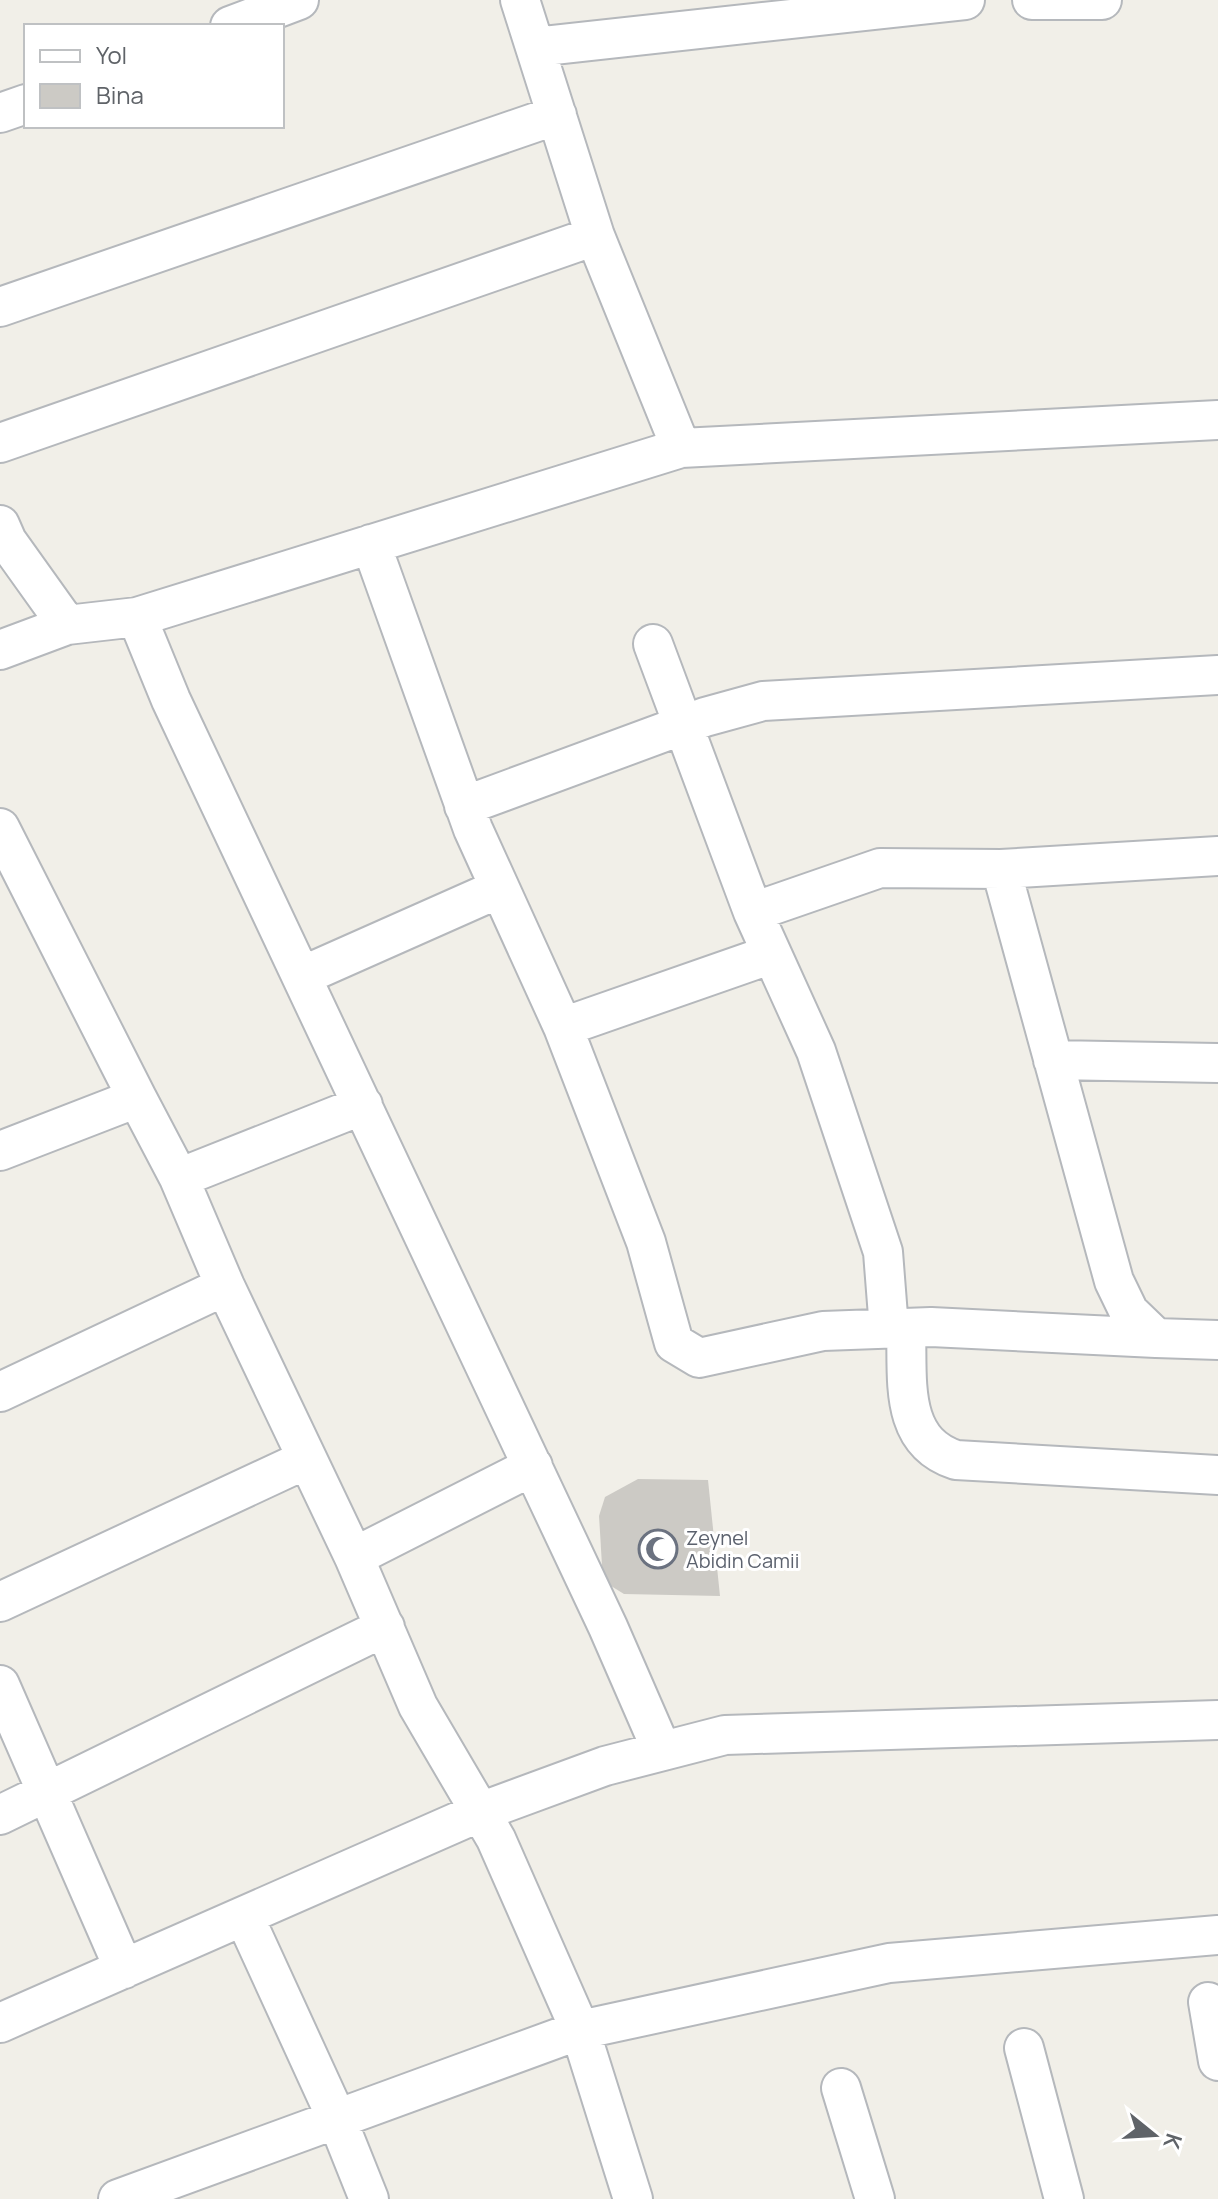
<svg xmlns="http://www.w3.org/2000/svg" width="1218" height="2199" viewBox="0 0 1218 2199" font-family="Manrope,sans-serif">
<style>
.building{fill:#cccac5}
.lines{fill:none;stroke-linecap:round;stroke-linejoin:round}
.minor-casing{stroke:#b5b8bc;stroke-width:42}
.minor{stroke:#fff;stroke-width:38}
.labels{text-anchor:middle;stroke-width:6;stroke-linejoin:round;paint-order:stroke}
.worship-label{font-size:20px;fill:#5b616d;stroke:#fff;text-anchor:start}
</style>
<rect width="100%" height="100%" fill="#f1efe8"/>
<!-- building -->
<path class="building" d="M638 1479 708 1480 720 1596 624 1594 603 1581 599 1516 605 1497Z"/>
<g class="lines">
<defs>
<path id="minor" d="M520 0 595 236 681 448
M1032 0H1102
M230 26 299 0
M535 47 965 0
M0 113 26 104
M0 307 557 115
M0 443 595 236
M0 525 7 541 67 625
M371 544 473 829 563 1027 646 1242 674 1343 699 1358 823 1331 931 1327 1156 1338
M137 617 171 700 608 1627 662 1751
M653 644 753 912 816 1051 883 1252 889 1329
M0 650 67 625 137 617 681 448 1218 420
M464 806 705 717 763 701 1218 675
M0 828 137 1098
M1001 869 1114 1281 1129 1312 1156 1338 1218 1340
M753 912 880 868 1001 869 1218 856
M302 976 498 889
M563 1027 772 954
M1053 1060 1218 1063
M0 1151 137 1098 179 1178 225 1286 354 1557 418 1706 496 1839 580 2030 633 2199
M179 1178 363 1105
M906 1328C908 1379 898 1441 956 1460L1218 1475
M0 1392 225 1286
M354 1557 533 1466
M0 1602 307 1459
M0 1685 124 1969
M0 1815 385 1627
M244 1916 337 2119 369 2199
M1208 2002 1218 2061
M0 2023 480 1812 605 1766 725 1735 1218 1720
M1024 2048 1064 2199
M841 2088 875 2199
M118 2199 580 2030 889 1963 1218 1935"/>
</defs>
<!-- minor casing -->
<use href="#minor" class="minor-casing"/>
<!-- minor -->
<use href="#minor" class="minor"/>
</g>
<!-- icons -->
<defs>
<symbol id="mosque-ring" viewBox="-11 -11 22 22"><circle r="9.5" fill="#fff" stroke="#6b7280" stroke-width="1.5"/><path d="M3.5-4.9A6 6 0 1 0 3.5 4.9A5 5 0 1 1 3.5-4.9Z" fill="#6b7280"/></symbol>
</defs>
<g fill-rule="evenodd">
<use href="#mosque-ring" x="636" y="1527" width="44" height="44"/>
</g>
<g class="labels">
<!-- worship labels -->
<g class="worship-label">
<text x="686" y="1545">Zeynel<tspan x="686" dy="23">Abidin Camii</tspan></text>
</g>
</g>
<!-- legend -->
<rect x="24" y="24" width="260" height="104" fill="#ffffff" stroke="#bfc1c3" stroke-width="2"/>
<rect x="40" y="50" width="40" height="12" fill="#ffffff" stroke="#bfc1c3" stroke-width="2"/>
<text x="96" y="64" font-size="24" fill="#5f6368">Yol</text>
<rect x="40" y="84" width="40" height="24" fill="#cccac5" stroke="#bfc1c3" stroke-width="2"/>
<text x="96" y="104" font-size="24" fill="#5f6368">Bina</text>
<!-- north arrow -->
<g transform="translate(1154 2135) rotate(108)" stroke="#ffffff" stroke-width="6" paint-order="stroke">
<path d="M0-6L14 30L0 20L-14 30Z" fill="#5f6368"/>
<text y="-12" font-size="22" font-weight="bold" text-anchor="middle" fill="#5f6368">K</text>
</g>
</svg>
